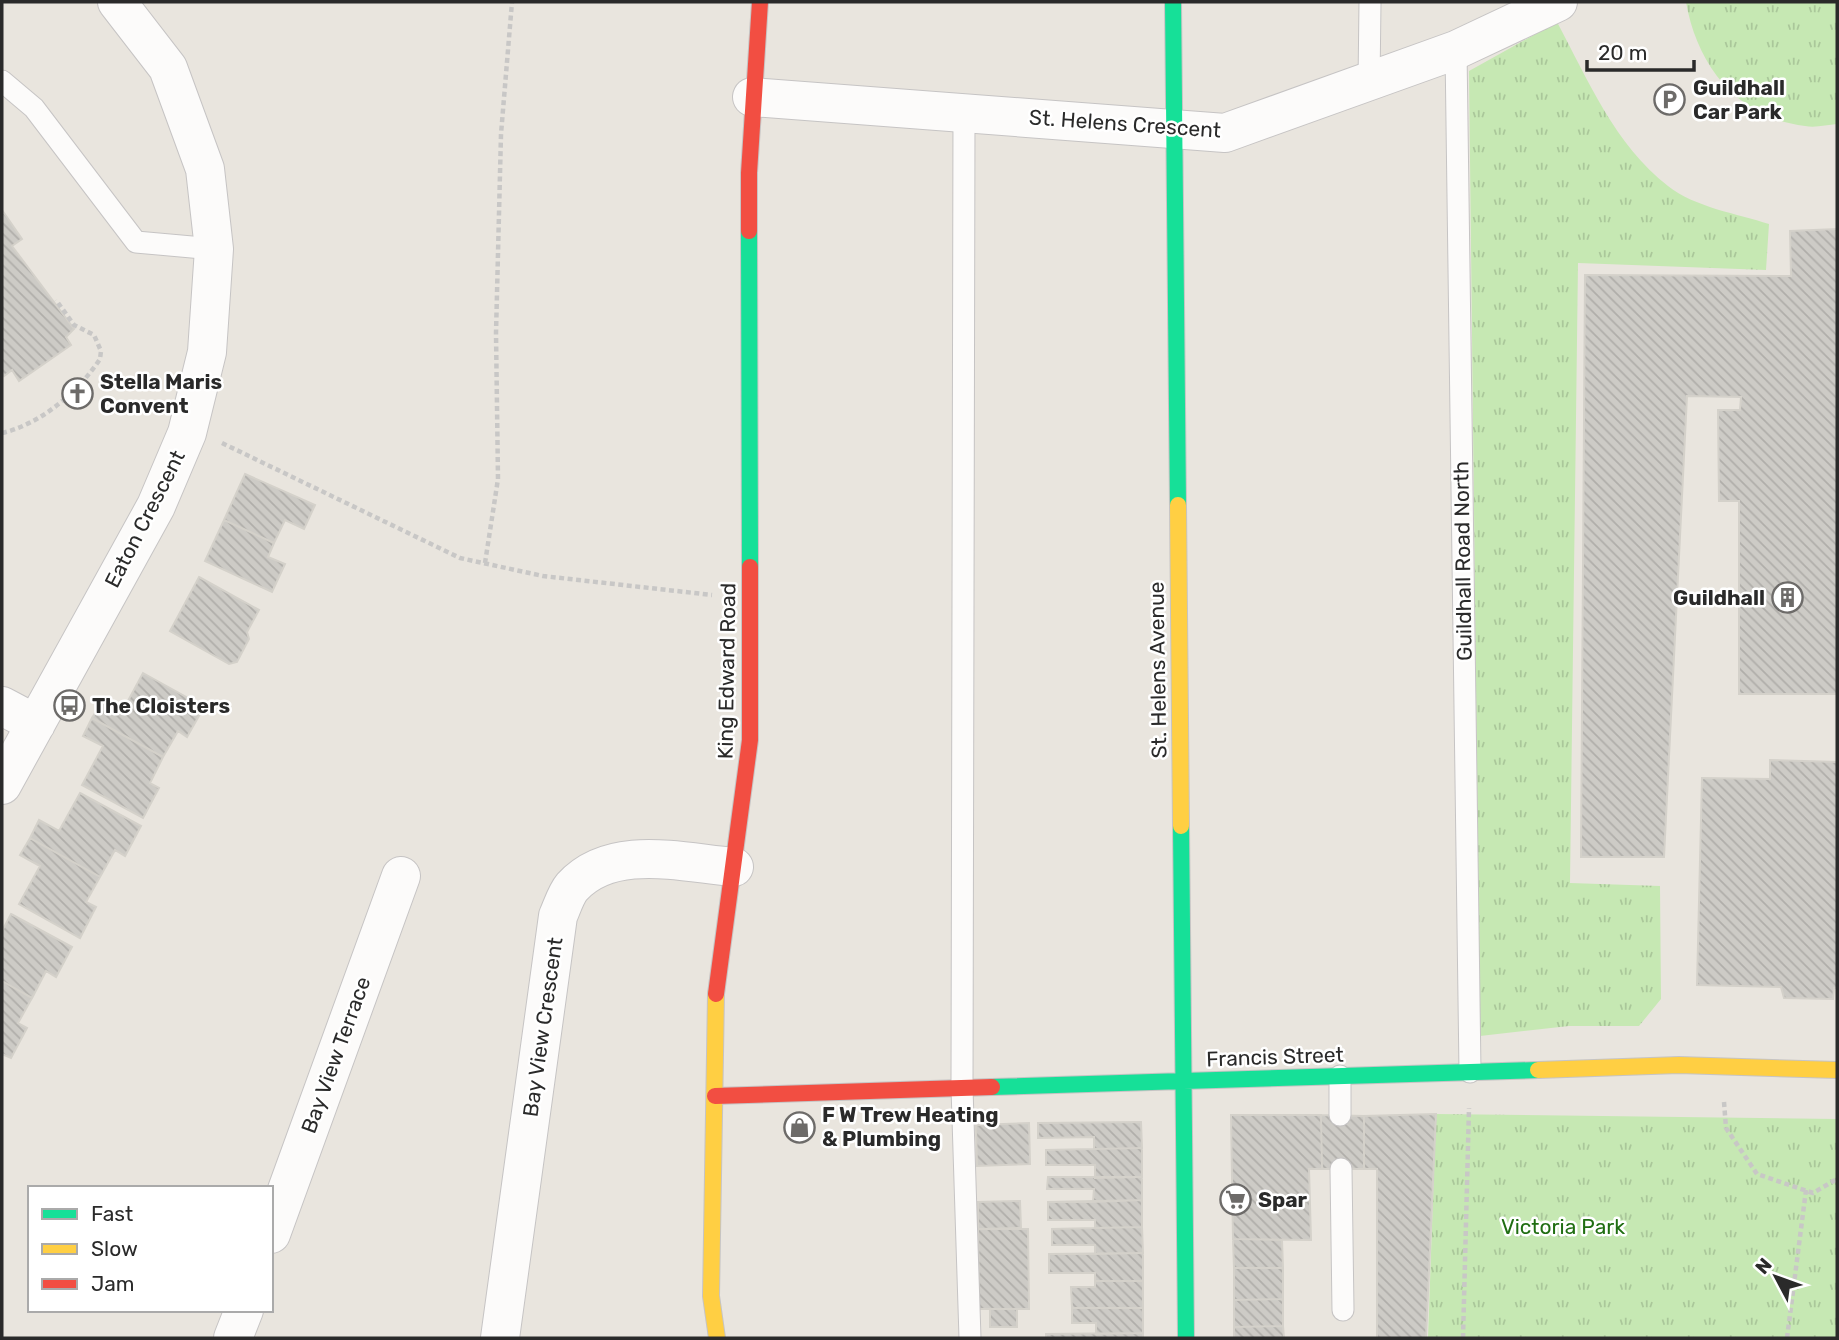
<svg xmlns="http://www.w3.org/2000/svg" width="1839" height="1340" viewBox="0 0 1839 1340" font-family="Rubik,sans-serif">
<style>
.grass{fill:url(#grass-tufts)}
.building{fill:url(#building-back-hatch);stroke:#d4d1ca;stroke-width:2}
.lines{fill:none;stroke-linecap:round;stroke-linejoin:round}
.lane-casing{stroke:#c6c4c4;stroke-width:23}
.street-casing{stroke:#c6c4c4;stroke-width:40}
.fast-casing{stroke:#c6c4c4;stroke-width:18}
.slow-casing{stroke:#c6c4c4;stroke-width:18}
.jam-casing{stroke:#c6c4c4;stroke-width:18}
.path{stroke:#c8c7c6;stroke-width:4.5;stroke-dasharray:5 3.5;stroke-linecap:butt}
.lane{stroke:#fcfbfa;stroke-width:21}
.street{stroke:#fcfbfa;stroke-width:38}
.fast{stroke:#16e098;stroke-width:16}
.slow{stroke:#ffcf43;stroke-width:16}
.jam{stroke:#f24e42;stroke-width:16}
.labels{text-anchor:middle;stroke-width:5;stroke-linejoin:round;paint-order:stroke}
.poi-label{font-size:21px;font-weight:bold;fill:#2a2a2a;stroke:#fff;text-anchor:start}
.street-label{font-size:21px;fill:#2a2a2a;stroke:#fff}
.park-label{font-size:21px;fill:#206e12;stroke:#fff}
</style>
<defs>
<pattern id="grass-tufts" width="24" height="20" patternUnits="userSpaceOnUse" patternTransform="scale(1.75)"><rect width="24" height="20" fill="#c6e8b3"/><path d="M3 7l-1-3M5 7V3M7 7l1-3M15 17l-1-3M17 17v-4M19 17l1-3" fill="none" stroke="#aac79a"/></pattern>
<pattern id="building-back-hatch" width="6" height="6" patternUnits="userSpaceOnUse" patternTransform="scale(1.75)"><rect width="6" height="6" fill="#cdcbc6"/><path d="M-1 5l2 2M0 0l6 6M5-1l2 2" fill="none" stroke="#b0aeaa"/></pattern>
</defs>
<rect width="100%" height="100%" fill="#e9e5de"/>
<!-- grass -->
<path class="grass" d="M1686 2H1837V124C1827 125 1815 128 1805 126 1737 118 1697 65 1686 2Z
M1557 22C1588 80 1615 145 1668 186 1694 207 1738 214 1769 224L1766 270 1578 263 1570 883 1660 886 1661 999 1639 1026H1569L1480 1036 1469 71Z
M1436 1114 1837 1119V1338H1428Z"/>
<!-- building -->
<path class="building" d="M2 210 22 239 12 246 74 329 66 337 71 345 19 381 12 370 4 376 2 373Z
M1837 229V694H1739V501H1719L1718 410H1740L1741 397 1687 396 1664 857H1581L1585 275 1791 276 1790 231Z
M245 474 315 505 304 529 285 520 274 543 224 520Z
M224 520 274 543 268 557 285 564 272 592 205 561Z
M199 577 259 610 247 632 249 639 237 662 229 664 170 631Z
M143 673 204 707 187 737 178 731 163 757 92 718 102 701 122 712Z
M92 718 163 757 150 783 159 788 143 818 82 785 103 746 83 736Z
M1770 760 1837 762V988H1834L1833 999 1784 998 1781 987 1697 985 1702 778 1770 779Z
M80 793 141 826 125 856 115 850 100 877 30 838 39 820 59 831Z
M30 838 100 877 86 902 96 907 80 938 19 904 40 866 20 855Z
M11 914 72 947 56 977 46 971 32 998 2 981V931Z
M2 981 32 998 18 1023 27 1028 11 1058 2 1054Z
M1436 1114 1426 1338H1377V1169H1364V1116Z
M1231 1115H1321L1322 1169H1309L1311 1240 1233 1239Z
M1321 1115 1364 1116V1169H1322Z
M1141 1122 1142 1148 1094 1149V1137L1038 1138V1123Z
M1029 1123 1030 1164 977 1166 976 1125Z
M1142 1148V1177L1095 1178V1165H1046V1150Z
M1048 1177H1142V1200L1093 1202 1094 1189H1047Z
M1142 1200V1227L1095 1228V1220H1048V1202Z
M1020 1201 1021 1228 978 1229V1202Z
M1142 1227 1143 1253 1095 1254V1245H1052V1229Z
M978 1229H1028L1029 1309H979Z
M1233 1239 1282 1240 1283 1268H1234Z
M1143 1253V1281H1095V1273H1049V1254Z
M1234 1268H1283V1299L1234 1300Z
M1095 1281H1143V1308H1072L1071 1287H1095Z
M1283 1299V1326L1234 1327V1300Z
M1072 1308H1143V1333L1096 1334V1323H1072Z
M990 1309H1017V1327H990Z
M1283 1326 1284 1338H1234V1327Z
M1143 1333V1338H1046V1334Z"/>
<g class="lines">
<defs>
<path id="lane" d="M1456 50 1470 1072
M2 81 34 108 136 242 214 249
M1369 84 1370 2
M964 113 962 1088 970 1338
M1340 1076V1115
M1341 1169 1343 1310"/>
<path id="street" d="M752 97 1225 133 1456 50 1558 2
M2 706 36 724
M2 785 156 506 187 433 207 352 214 249 205 169 168 68 117 2
M271 1234 401 876
M233 1338 244 1310
M500 1338 558 916C562 907 566 894 572 887 612 843 683 863 734 867"/>
<path id="fast" d="M1173 2 1178 505
M749 231 750 567
M1181 826 1186 1338
M992 1087 1538 1070"/>
<path id="slow" d="M1178 505 1181 826
M716 994 711 1296 717 1338
M1538 1070 1679 1065 1837 1070"/>
<path id="jam" d="M749 231V173L760 2
M716 994 750 740V567
M715 1096 992 1087"/>
</defs>
<!-- lane casing -->
<use href="#lane" class="lane-casing"/>
<!-- street casing -->
<use href="#street" class="street-casing"/>
<!-- fast casing -->
<use href="#fast" class="fast-casing"/>
<!-- slow casing -->
<use href="#slow" class="slow-casing"/>
<!-- jam casing -->
<use href="#jam" class="jam-casing"/>
<!-- path -->
<path class="path" d="M2 433C41 424 78 392 100 359L101 351 94 335 74 325 56 300
M222 443 460 558 543 576 712 595
M485 563 498 479 496 333 501 134 512 2
M1724 1102 1726 1128 1757 1174 1813 1193 1837 1179
M1463 1338 1469 1108
M1787 1338 1806 1190"/>
<!-- lane -->
<use href="#lane" class="lane"/>
<!-- street -->
<use href="#street" class="street"/>
<!-- fast -->
<use href="#fast" class="fast"/>
<!-- slow -->
<use href="#slow" class="slow"/>
<!-- jam -->
<use href="#jam" class="jam"/>
</g>
<!-- icons -->
<defs>
<symbol id="parking-ring" viewBox="-11 -11 22 22"><circle r="9.5" fill="#fff" stroke="#6d6b69" stroke-width="1.5"/><path d="M-3.5-5.5H1a3.5 3.5 0 0 1 0 7H-1V5.5H-3.5ZM-1-3.4V-.6H.8a1.4 1.4 0 0 0 0-2.8Z" fill="#6d6b69"/></symbol>
<symbol id="church-ring" viewBox="-11 -11 22 22"><circle r="9.5" fill="#fff" stroke="#6d6b69" stroke-width="1.5"/><path d="M-1.2-6h2.4v3.5h3.3v2.4h-3.3V6h-2.4V-.1h-3.3v-2.4h3.3Z" fill="#6d6b69"/></symbol>
<symbol id="building-ring" viewBox="-11 -11 22 22"><circle r="9.5" fill="#fff" stroke="#6d6b69" stroke-width="1.5"/><path d="M-4-6H4V6H1V3H-1V6H-4ZM-2.5-4.3h1.7v1.8h-1.7ZM.8-4.3h1.7v1.8H.8ZM-2.5-1h1.7V.8h-1.7ZM.8-1h1.7V.8H.8Z" fill="#6d6b69"/></symbol>
<symbol id="bus-ring" viewBox="-11 -11 22 22"><circle r="9.5" fill="#fff" stroke="#6d6b69" stroke-width="1.5"/><path d="M-5-6H5V4H4V6H2V4H-2V6H-4V4H-5ZM-3.5-4V0h7V-4ZM-3.5 1.2v1.5H-2V1.2ZM2 1.2v1.5H3.5V1.2Z" fill="#6d6b69"/></symbol>
<symbol id="shop-ring" viewBox="-11 -11 22 22"><circle r="9.5" fill="#fff" stroke="#6d6b69" stroke-width="1.5"/><path d="M-5-2.5h2.3a2.7 3.5 0 0 1 5.4 0H5L5.5 6h-11ZM-1.5-2.5h3a1.5 2.3 0 0 0-3 0Z" fill="#6d6b69"/></symbol>
<symbol id="supermarket-ring" viewBox="-11 -11 22 22"><circle r="9.5" fill="#fff" stroke="#6d6b69" stroke-width="1.5"/><path d="M-6-5.5h2.5l.6 2H6L4.5 2H-2.5L-4.4-4H-6ZM-1.5 3.2a1.3 1.3 0 1 0 .1 0ZM3 3.2a1.3 1.3 0 1 0 .1 0Z" fill="#6d6b69"/></symbol>
</defs>
<g fill-rule="evenodd">
<use href="#parking-ring" x="1652" y="82" width="35" height="35"/>
<use href="#church-ring" x="60" y="376" width="35" height="35"/>
<use href="#building-ring" x="1770" y="580" width="35" height="35"/>
<use href="#bus-ring" x="52" y="688" width="35" height="35"/>
<use href="#shop-ring" x="782" y="1110" width="35" height="35"/>
<use href="#supermarket-ring" x="1218" y="1182" width="35" height="35"/>
</g>
<g class="labels">
<!-- poi labels -->
<g class="poi-label">
<text x="1693" y="95">Guildhall<tspan x="1693" dy="24">Car Park</tspan></text>
<text x="100" y="389">Stella Maris<tspan x="100" dy="24">Convent</tspan></text>
<text x="1765" y="605" text-anchor="end">Guildhall</text>
<text x="92" y="713">The Cloisters</text>
<text x="822" y="1122">F W Trew Heating<tspan x="822" dy="24">&amp; Plumbing</tspan></text>
<text x="1258" y="1207">Spar</text>
</g>
<!-- street labels -->
<g class="street-label">
<text transform="translate(1125 124) rotate(4)" y="7">St. Helens Crescent</text>
<text transform="translate(145 519) rotate(-63)" y="7">Eaton Crescent</text>
<text transform="translate(1463 561) rotate(-91)" y="7">Guildhall Road North</text>
<text transform="translate(1158 670) rotate(-91)" y="7">St. Helens Avenue</text>
<text transform="translate(727 671) rotate(-89)" y="7">King Edward Road</text>
<text transform="translate(543 1027) rotate(-82)" y="7">Bay View Crescent</text>
<text transform="translate(336 1055) rotate(-70)" y="7">Bay View Terrace</text>
<text transform="translate(1275 1057) rotate(-2)" y="7">Francis Street</text>
</g>
<!-- park labels -->
<g class="park-label">
<text x="1563" y="1234">Victoria Park</text>
</g>
</g>
<!-- border -->
<rect width="1839" height="1340" fill="none" stroke="#2a2a2a" stroke-width="7"/>
<!-- legend -->
<rect x="28" y="1186" width="245" height="126" fill="#ffffff" stroke="#aaaaaa" stroke-width="2"/>
<rect x="42" y="1209" width="35" height="10" fill="#16e098" stroke="#aaaaaa" stroke-width="2"/>
<text x="91" y="1221" font-size="21" fill="#2a2a2a">Fast</text>
<rect x="42" y="1244" width="35" height="10" fill="#ffcf43" stroke="#aaaaaa" stroke-width="2"/>
<text x="91" y="1256" font-size="21" fill="#2a2a2a">Slow</text>
<rect x="42" y="1279" width="35" height="10" fill="#f24e42" stroke="#aaaaaa" stroke-width="2"/>
<text x="91" y="1291" font-size="21" fill="#2a2a2a">Jam</text>
<!-- north arrow -->
<g transform="translate(1776 1277) rotate(311)" stroke="#ffffff" stroke-width="5" paint-order="stroke">
<path d="M0-5L12 26L0 18L-12 26Z" fill="#2a2a2a"/>
<text y="-10" font-size="19" font-weight="bold" text-anchor="middle" fill="#2a2a2a">N</text>
</g>
<!-- scale -->
<path d="M1587 60v10h107v-10" fill="none" stroke="#2a2a2a" stroke-width="3.5"/>
<text x="1598" y="60" font-size="21" fill="#2a2a2a" stroke="#ffffff" stroke-width="5" paint-order="stroke">20 m</text>
</svg>
